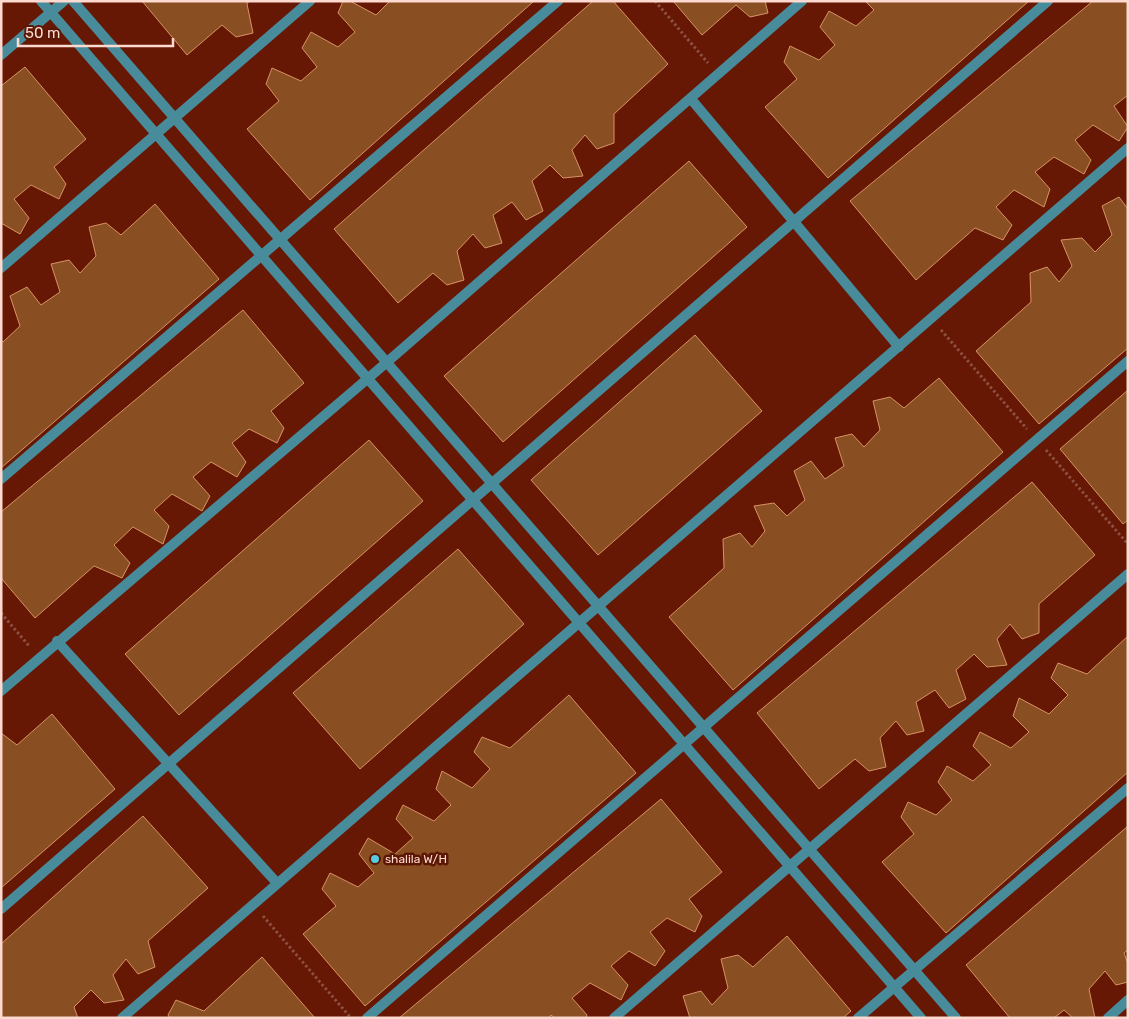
<svg xmlns="http://www.w3.org/2000/svg" width="1129" height="1019" viewBox="0 0 1129 1019" font-family="Rubik,sans-serif">
<style>
.built{fill:#661804}
.building{fill:#894f23;stroke:#d89364}
.lines{fill:none;stroke-linecap:round;stroke-linejoin:round}
.path{stroke:#8c5142;stroke-width:3;stroke-dasharray:2.5 2.5;stroke-linecap:butt}
.lane{stroke:#488c9c;stroke-width:10}
.street{stroke:#488c9c;stroke-width:10}
.poi-dot{fill:#57c9e2;stroke:#5b1604;stroke-width:2}
.labels{text-anchor:middle;stroke-width:5;stroke-linejoin:round;paint-order:stroke}
.poi-label{font-size:12px;fill:#fdd9d0;stroke:#5b1604;text-anchor:start}
</style>
<rect width="100%" height="100%" fill="#5b1604"/>
<!-- built -->
<path class="built" d="M1 1H1128V1018H1Z"/>
<!-- building -->
<path class="building" d="M142 1H249L247 4 253 33 236 37 222 25 187 55Z
M343 1H350L376 15 390 1H534L310 200 247 129 279 101 266 84 272 68 301 81 317 67 302 48 311 32 338 47 355 32 338 13Z
M593 1H613L668 64 614 114V143L597 149 585 135 572 150 583 176 563 178 550 165 532 181 543 211 526 220 512 202 493 215 502 243 485 248 473 234 457 251 464 280 447 285 433 273 398 303 334 229Z
M673 1H765L768 13 750 17 736 5 702 35Z
M865 1H1029L828 178 765 107 797 79 784 62 790 46 819 60 835 45 820 27 829 11 856 26 874 10Z
M1093 1H1128V95L1114 106 1128 127 1119 141 1093 125 1075 140 1091 160 1084 174 1054 157 1035 172 1050 189 1044 207 1014 190 996 207 1012 225 1003 240 975 228 916 280 850 201Z
M25 67 86 139 54 167 66 184 59 199 31 185 14 199 29 218 20 234 1 223V86Z
M689 161 747 227 503 442 444 376Z
M1119 197 1128 209V348L1039 424 976 351 1031 302 1030 273 1047 267 1059 282 1072 266 1061 240 1082 238 1095 252 1112 235 1102 206Z
M155 204 219 279 1 468V340L3 342 20 326 10 296 27 287 41 305 60 292 51 264 69 260 80 273 96 256 89 227 106 223 121 235Z
M243 310 304 383 271 411 284 428 277 443 249 429 232 443 246 462 237 477 211 462 193 477 210 496 202 511 172 494 154 510 169 526 163 544 133 527 114 545 130 563 122 578 94 566 35 618 1 578V512Z
M695 335 762 411 598 555 531 480Z
M939 378 1003 452 733 690 669 617 724 568 723 539 740 533 752 547 765 531 754 506 774 503 787 516 805 500 794 471 811 461 825 479 844 466 835 438 852 434 864 447 880 430 873 401 890 397 904 408Z
M1128 390V520L1123 524 1060 449Z
M369 440 423 501 179 715 125 654Z
M1032 482 1095 555 1039 604V633L1022 639 1010 624 997 639 1007 665 987 667 974 654 956 670 966 699 949 708 935 690 916 702 924 731 907 735 896 721 880 738 886 767 869 771 855 759 819 789 757 713Z
M458 549 524 624 360 769 293 693Z
M1128 636V772L946 933 882 862 914 834 901 817 908 802 936 815 952 800 938 782 947 766 973 781 991 765 973 746 980 732 1011 748 1029 732 1013 716 1019 698 1049 714 1068 695 1051 678 1058 663 1087 674Z
M569 695 636 773 365 1006 303 934 336 906 322 889 330 873 358 887 374 873 359 854 368 838 395 854 413 838 396 819 403 805 434 821 451 805 436 789 442 771 472 788 490 769 474 752 482 737 510 748Z
M52 714 115 789 1 888V733L17 745Z
M661 799 722 872 689 899 702 916 695 932 667 918 650 932 665 951 655 966 629 951 611 966 628 985 621 1000 590 983 572 998 587 1015 586 1018H555L551 1015 549 1018H399Z
M143 816 208 888 148 941 155 967 138 974 126 959 113 975 124 1000 104 1003 91 990 74 1007 78 1018H1V944Z
M1128 826V950L1124 953 1128 964V982L1116 985 1105 971 1089 989 1095 1018H1073L1064 1010 1054 1018H1010L966 965Z
M787 936 851 1011 843 1018H690L683 996 701 991 712 1005 728 988 721 959 738 955 753 967Z
M262 957 315 1018H170L168 1015 176 1000 204 1011Z"/>
<g class="lines">
<!-- path -->
<path class="path" d="M655 1 708 63
M941 330 1027 429
M1046 450 1128 544
M1 613 30 647
M263 916 351 1018"/>
<!-- lane -->
<path class="lane" d="M1 55 64 1
M691 99 899 347
M1 268 310 1
M1 479 558 1
M57 641 277 883
M1 691 386 363 802 1
M1 909 1048 1
M122 1018 1128 148
M367 1018 1128 361
M614 1018 1128 574
M858 1018 1128 788
M1108 1018 1128 1000"/>
<!-- street -->
<path class="street" d="M41 1 921 1018
M73 1 956 1018"/>
</g>
<!-- markers -->
<circle class="poi-dot" cx="375" cy="859" r="5"/>
<g class="labels">
<!-- poi labels -->
<g class="poi-label">
<text x="385" y="863">shalila W/H</text>
</g>
</g>
<!-- border -->
<rect width="1129" height="1019" fill="none" stroke="#fdd9d0" stroke-width="5"/>
<!-- scale -->
<path d="M18 38v8h155v-8" fill="none" stroke="#fdd9d0" stroke-width="2.5"/>
<text x="25" y="38" font-size="15" fill="#fdd9d0" stroke="#5b1604" stroke-width="4" paint-order="stroke">50 m</text>
</svg>
